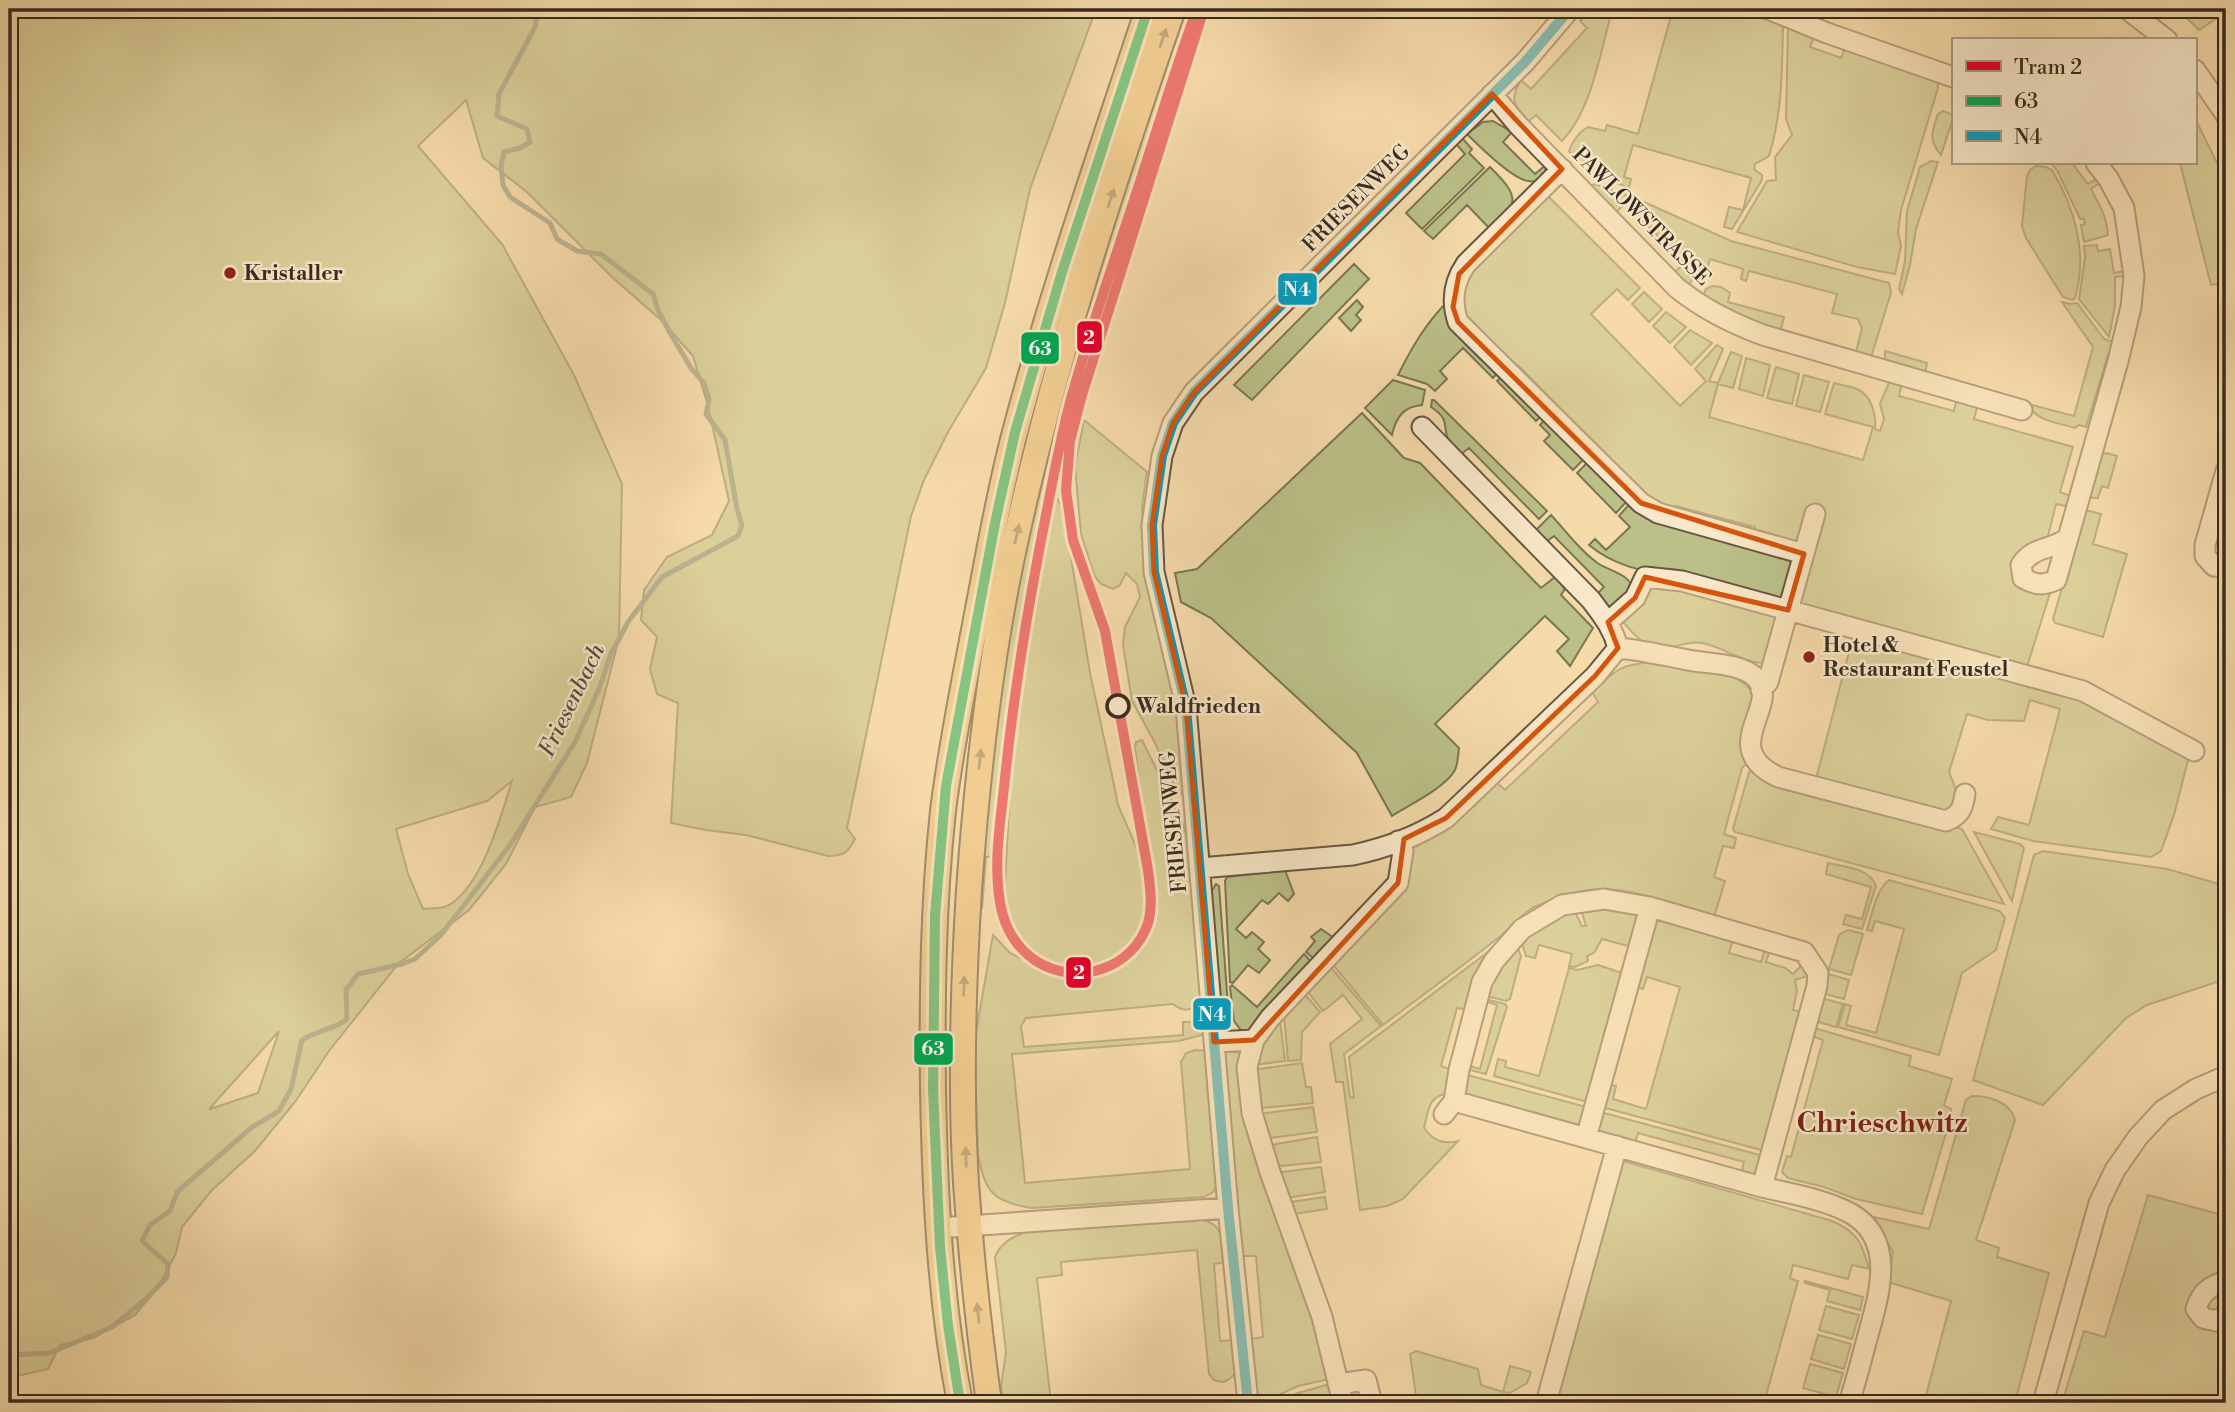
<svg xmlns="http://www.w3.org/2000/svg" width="2235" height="1412" viewBox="0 0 2235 1412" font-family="'Libre Bodoni',serif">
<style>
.green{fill:#bbc088;stroke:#7a7654;stroke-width:2;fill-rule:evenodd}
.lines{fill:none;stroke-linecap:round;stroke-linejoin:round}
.stream{stroke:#758170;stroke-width:5}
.minor-casing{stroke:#675742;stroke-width:23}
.major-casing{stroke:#382b1f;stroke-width:28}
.minor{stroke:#f8e7c8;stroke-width:19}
.major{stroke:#eabd75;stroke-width:24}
.bus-1-casing{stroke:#f8e7c8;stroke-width:16}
.bus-2-casing{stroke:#f8e7c8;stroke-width:16}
.bus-1{stroke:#00a651;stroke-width:10}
.bus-2{stroke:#069cbc;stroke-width:10}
.tram-1-casing{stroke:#f8e7c8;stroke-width:16}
.tram-1{stroke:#e4002b;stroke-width:10}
.oneway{fill:#886d46}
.marked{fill:none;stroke:#d6540e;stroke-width:5;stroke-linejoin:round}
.poi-dot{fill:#8f2418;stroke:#f8e7c8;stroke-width:2.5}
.stop-dot{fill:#f8e7c8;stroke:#382b1f;stroke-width:3.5}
.labels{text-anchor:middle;stroke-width:5;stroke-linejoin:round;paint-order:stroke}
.street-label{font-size:21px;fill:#382b1f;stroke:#f8e7c8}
.poi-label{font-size:21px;font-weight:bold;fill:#382b1f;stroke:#f8e7c8;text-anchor:start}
.stop-label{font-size:21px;font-weight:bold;fill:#382b1f;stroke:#f8e7c8;text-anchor:start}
.water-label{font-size:23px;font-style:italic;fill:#514f41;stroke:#f8e7c8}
.district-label{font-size:28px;font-weight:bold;fill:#7a1f14;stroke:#f8e7c8}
.line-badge{stroke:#f8e7c8;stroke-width:2.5}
.badge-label{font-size:19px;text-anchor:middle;font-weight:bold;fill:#fff}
</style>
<rect width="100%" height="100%" fill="#f5daaa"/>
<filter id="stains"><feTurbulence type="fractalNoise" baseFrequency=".00286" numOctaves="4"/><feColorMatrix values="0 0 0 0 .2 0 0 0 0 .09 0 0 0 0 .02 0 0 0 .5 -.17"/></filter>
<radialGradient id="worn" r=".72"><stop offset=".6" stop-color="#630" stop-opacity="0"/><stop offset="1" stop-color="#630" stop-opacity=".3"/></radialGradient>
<!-- green -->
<path class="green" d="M9 9H1096L1030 189 1005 303 986 368 948 432 924 480 911 516 847 828 855 839C848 853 843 856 828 856L746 835 706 830 671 823 678 703 657 694 650 669 657 637 641 620 644 590 667 557 712 535 729 501 708 406 693 356 661 320 613 278 527 192 483 158 466 100 418 146 502 244 574 375 622 484 619 638 587 763 571 797 535 807 506 864 469 910 398 964 329 1051 295 1102 255 1151 212 1190 182 1227 176 1253 159 1286 135 1315 93 1338 60 1345 48 1369 9 1378ZM512 781C501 816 482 886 449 905 443 909 431 908 423 909L408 874 396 829 487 801ZM279 1031 258 1093 210 1109V1108Z
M1186 9H1194C1149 157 1093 303 1056 454 1023 587 1007 722 996 857H986L982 909 979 884 999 692 1024 550 1077 337 1132 165Z
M1592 9H1612V11C1600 52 1592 110 1562 141L1536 115 1528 122C1514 108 1509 98 1521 80L1531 89 1587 28 1580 21Z
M1673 9C1700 9 1770 0 1783 28 1782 72 1782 114 1769 156L1755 164 1754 169 1762 175V180L1732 229 1724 227 1729 207 1743 210 1751 178 1633 145 1624 177 1631 179 1629 188 1583 168 1569 151C1573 140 1579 132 1588 127L1605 131 1607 125 1638 134Z
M2177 9H2226V12L2199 30Z
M1788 26 1814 37 1810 47 1841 58 1846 45 1937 78 1938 88 1901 210 1898 232 1901 246 1895 274 1857 267 1737 232 1767 181 1776 180 1775 157 1792 135 1786 119Z
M1943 111 1953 115V118L1941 155C1928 140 1932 131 1938 114Z
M2195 118 2218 165 2226 192V283L2211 285 2180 163H2195Z
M1493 121 1512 132 1503 142 1535 174 1546 165 1544 180C1539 181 1533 182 1528 181 1512 179 1479 146 1467 134L1483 122Z
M1462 138 1472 149 1469 153 1484 168 1422 229 1406 213 1465 154 1456 144Z
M1931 161 1938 162 1916 229 1910 265 1902 294 1899 289 1905 261 1907 211 1920 167Z
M2051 163H2072L2088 184 2099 177 2101 182 2091 189C2099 204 2107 217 2108 235L2084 242 2081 225 2085 224 2084 219H2080L2058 172Z
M2036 166 2046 167 2052 170C2075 208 2088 254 2075 298L2072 300 2063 297 2026 238 2022 226 2027 176 2030 170Z
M1490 167C1518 195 1521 202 1492 231L1467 205 1433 239 1424 231Z
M1595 184 1644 202 1731 241 1889 283 1891 293 1871 357 1856 352 1862 328 1858 319 1832 313 1837 294 1749 271 1746 281 1741 279 1743 269 1710 259 1707 269H1698L1689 285 1674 273 1684 263 1626 203 1614 214 1592 189V185Z
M1545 193 1640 288 1628 300 1617 289 1591 314 1680 406 1706 381 1695 369 1717 345 1723 349 1709 381 1718 383 1731 352 1742 356 1733 388 1718 384 1709 417 1863 460 1873 427 1825 414 1834 383C1841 385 1850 386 1857 389 1871 395 1877 415 1875 429L1880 431 1884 419 1880 404 1890 380 1902 382 1899 396 1954 411 1957 398 1974 404 1977 408 1974 419 2073 447 2060 492 2073 497 2070 507 2056 504 2047 540 2032 543 2020 553 2032 591 2050 593 2026 670 2098 705 2189 756 2174 815 2161 851 2151 857 2033 841 1991 829 1998 817 2029 825 2060 709 2030 700 2024 721 1988 720 1967 714 1949 772 1957 792 1956 804 1945 816 1816 779 1856 625 1794 607 1809 553 1753 535 1755 527 1676 506 1674 512 1643 498 1604 454 1518 365 1512 370 1463 318 1460 284Z
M2097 245 2098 251 2110 249 2114 273 2129 270V276L2115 277V306L2109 337 2079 299 2085 258 2084 246Z
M1354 264 1369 279 1252 400 1234 385Z
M1712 286 1721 287 1730 293 1728 302 1784 317 1780 333 1755 326 1703 296 1706 289Z
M1644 292 1662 309 1649 322 1632 304Z
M1357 300 1363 307 1356 315 1361 320 1351 331 1339 318Z
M1448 301 1500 370 1493 378 1463 348 1440 371 1447 379 1435 391 1427 384 1398 375C1412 347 1426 323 1448 301Z
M2062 302 2071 304 2077 303 2104 339 2119 344 2116 354 2109 352 2086 427 2079 425 2075 428C2059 423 2035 421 2028 404L2074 416 2093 347Z
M1666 312 1686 327 1670 343 1653 326Z
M1690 330 1712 343 1691 365 1674 347Z
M1885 351 1927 363 1925 375 1885 363Z
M1746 358 1770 365 1763 396 1739 389Z
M1776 367 1799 374 1792 404 1767 398Z
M1504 374 1543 414 1536 421 1497 381Z
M1804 375 1829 382 1820 412 1796 406Z
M1393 380 1425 390 1422 405C1403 407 1396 417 1392 435L1365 408Z
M1432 400H1434L1547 511 1539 519 1469 448 1460 455C1456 451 1451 447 1449 442 1441 425 1452 421 1431 407Z
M1362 413 1404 458 1420 463 1541 588 1555 577 1565 589 1561 595 1593 628 1570 666 1557 651 1569 639 1545 616 1435 724 1459 748C1458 755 1458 764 1455 770 1445 788 1409 805 1392 816L1357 753 1211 618 1181 602 1175 573 1197 569Z
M1546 418 1585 458 1573 470 1544 441 1550 435 1540 425Z
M1084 420 1147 472 1142 506 1144 537 1181 734 1185 792 1182 794 1177 791 1154 741 1132 701 1123 645 1125 627 1140 597 1137 584 1126 573 1120 585 1113 589 1101 584 1094 575 1081 534 1075 466Z
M2106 453 2117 456 2108 488 2102 486 2098 498H2092L2089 493 2099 456Z
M1589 461 1628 500 1616 513 1577 473Z
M1056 497 1063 509 1090 673 1113 780 1118 805 1140 856 1149 855 1135 748 1136 742 1142 740 1182 821 1189 844 1202 1004C1190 1010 1184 1013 1173 1004L1026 1018 1021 1026 1024 1047 1183 1035V1022H1200L1205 1025V1034L1179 1041 1012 1054 1025 1183 1190 1169 1181 1062 1186 1053 1195 1050 1207 1051 1219 1182 1213 1192 1204 1197 1032 1208C993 1202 985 1192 978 1154L974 1044 993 935 1010 953 1020 958 1028 950 1012 930 1004 902 1011 772 1026 641Z
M1632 501 1794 557 1785 606 1671 569 1669 576C1639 570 1613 565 1589 545L1595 539 1606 550 1630 527 1619 516Z
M2085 510 2101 514 2093 544 2127 554 2103 637 2055 623 2053 619Z
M1551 515C1566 531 1581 552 1599 564 1612 572 1630 574 1633 590L1613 613 1596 595 1604 587 1554 536 1545 543 1534 532Z
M1662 584 1779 612 1765 663C1742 663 1724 647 1702 643 1685 640 1670 652 1653 647 1639 642 1629 629 1620 618 1632 606 1645 588 1662 584Z
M1659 662C1681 666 1746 669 1753 696 1756 705 1750 749 1749 761L1742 768 1724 834 1736 838 1734 848 1723 846 1714 877 1725 881 1714 917C1678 906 1638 889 1600 889 1577 890 1555 898 1534 907 1521 914 1509 929 1498 938 1460 968 1421 996 1383 1025L1329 960 1409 868 1413 848C1446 832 1471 808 1496 782L1505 790 1598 702 1592 692C1620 667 1620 664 1659 662Z
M1756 767 1962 829 2004 904 1735 832 1733 829 1749 772Z
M1974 832 2020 844 2024 848 2012 901Z
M2043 851 2167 869 2226 886V979L2147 1005 2126 1018 2043 1105 1973 1080 2034 855Z
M1828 863C1845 867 1870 868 1876 886L1862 929 1843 924 1846 915 1862 919 1871 887 1826 874Z
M1285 870 1294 894 1288 901 1279 893 1268 904 1262 900 1236 929 1246 938 1252 932 1264 942 1258 949 1270 960 1259 973 1248 965 1233 983 1230 982 1225 881 1227 877Z
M1889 880 2000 911 2005 918 1996 950 1962 973 1939 1055 1838 1027 1845 1004 1851 1006 1846 1025 1876 1033 1904 929 1875 921 1872 931 1867 930C1872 914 1876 890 1889 880Z
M1216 884 1219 886 1230 1032 1228 1034 1220 1025 1210 894Z
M1594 907 1634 912 1640 921 1632 947 1602 939 1594 953 1587 956 1588 961 1575 967 1569 966 1572 954 1539 945 1535 958 1526 956 1521 940 1532 930 1574 910 1582 926H1586L1581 909Z
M1660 919 1733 939 1729 953 1761 962 1765 948 1770 950 1766 962 1785 968 1793 974 1802 965 1807 976 1795 980 1797 991 1793 1010 1805 1013 1765 1151 1598 1106 1605 1083 1616 1086 1613 1099 1646 1109 1680 987 1647 977 1643 989 1631 986 1648 926Z
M1321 929 1337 940 1319 963 1306 952 1315 941 1311 937Z
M1848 930 1863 934 1851 975 1829 969 1839 935Z
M1500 943 1469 1010 1457 1008 1441 1066 1452 1070 1446 1094C1428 1096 1428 1113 1424 1128 1433 1140 1442 1145 1458 1141L1403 1199 1387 1206 1360 1210 1343 1082H1336L1330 1044 1362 1019 1343 995 1323 1011 1305 988 1328 964 1381 1026 1344 1054 1350 1097 1354 1098 1349 1057Z
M1516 944 1521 956 1510 999 1506 1001 1487 996 1490 983Z
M1304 954 1313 964 1254 1031 1243 1033 1234 1021 1230 987 1232 985 1257 1007Z
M1598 965 1628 975 1591 1103 1494 1076 1498 1059 1506 1061 1505 1067 1539 1076 1569 968 1577 970Z
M1828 974 1849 980 1844 999 1822 993Z
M1302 991 1320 1012 1302 1032 1301 1060 1288 1061 1284 1015Z
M1821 998 1843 1004 1836 1027 1815 1021Z
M1486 999 1505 1004 1507 1007 1486 1074 1466 1069 1467 1065 1480 1069 1497 1005 1485 1001Z
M1279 1012 1285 1061 1253 1065 1256 1050Z
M1814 1028 1911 1056 1909 1066 1952 1079 1944 1105 1951 1109V1116L1922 1214 1856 1199 1824 1187 1788 1178 1782 1172 1787 1156 1791 1157 1823 1040 1812 1036Z
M1237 1047 1241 1051 1311 1298 1329 1379 1298 1386 1266 1401 1256 1402 1250 1339 1263 1337 1256 1256H1242L1223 1053 1229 1048Z
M1302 1063 1306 1087H1311L1313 1103 1253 1109 1251 1070Z
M1464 1074 1590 1108 1586 1120 1577 1127 1467 1097 1462 1084Z
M1972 1096C1989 1096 2011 1102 2015 1120L1976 1240 1999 1248 1997 1257 2049 1273 2015 1403H1924L1951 1301 1888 1282 1893 1252 1874 1217 1929 1229 1966 1100Z
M1313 1107 1317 1132 1262 1139 1258 1114Z
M1597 1111 1763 1156 1766 1158 1754 1178 1741 1174 1744 1162 1638 1133 1635 1143 1600 1134 1594 1123Z
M1317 1137 1321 1162 1271 1167 1265 1146Z
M1623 1161 1832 1221C1858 1232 1862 1243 1869 1269L1852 1265 1848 1279 1793 1265 1790 1278 1798 1281 1764 1403H1552L1617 1167Z
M1321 1167 1325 1192 1287 1198 1274 1173Z
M2148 1195 2226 1216V1403H2062L2084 1331 2105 1337Z
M1325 1197 1327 1209 1294 1214 1284 1203Z
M1186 1217C1222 1221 1221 1229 1226 1262L1214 1264 1220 1341 1234 1340C1236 1356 1243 1376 1223 1382L1214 1380 1209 1374 1197 1250 1061 1262 1062 1275 1037 1278 1051 1403H1003L1001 1387 1006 1352 995 1257C1001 1242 1012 1238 1027 1231Z
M1805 1281 1863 1297 1860 1310 1827 1301 1830 1290 1805 1283Z
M1826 1306 1859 1315 1852 1339 1819 1330Z
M1818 1335 1851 1344 1844 1369 1811 1359Z
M1416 1351 1478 1369 1481 1385 1503 1392 1510 1366 1531 1372 1527 1383 1510 1393 1503 1392 1495 1403H1417L1410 1354Z
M1810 1364 1843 1373 1836 1397 1803 1388Z
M1326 1385H1332L1339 1403H1276L1298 1393Z"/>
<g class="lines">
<!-- stream -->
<path class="stream" d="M9 1355 50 1353 112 1327 147 1298 167 1277 168 1264 142 1241 150 1225 170 1211 177 1192 251 1128 279 1111 291 1089 302 1040C317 1030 334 1030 347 1019L346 990 358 974 402 964 415 959 441 935 510 845 575 742 599 689 611 654 628 622 662 577 738 536 742 525 737 509 725 440 706 414 709 400 704 383 691 368 670 333 658 310 653 294 601 254 577 251 557 239 550 223 510 197 503 185 501 166 504 152 520 148 530 142 527 129 497 116 499 94 535 27 538 9"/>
<defs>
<path id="minor" d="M1768 9 1827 33 1953 77
M2127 9 2167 40
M2195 70 2226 115
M1492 94 1518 125 1677 288C1703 309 1731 323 1763 335L2022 410
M1562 169 1466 264C1453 283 1451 301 1458 322L1641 503 1658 513 1804 554
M1422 427 1591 600C1603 616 1613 628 1618 648 1641 650 1661 655 1683 659 1703 664 1741 662 1756 678 1782 706 1716 747 1778 777L1946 821C1960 815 1963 809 1965 794
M2226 471 2205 545V556L2214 566 2226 567
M2068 538 2118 361 2131 307 2134 276 2124 208 2108 178 2096 163
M2068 538 2056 580C2042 586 2036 585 2023 578L2021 565C2034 546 2049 551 2068 538Z
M1608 622 1635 598 1645 577 1682 581 2083 691 2194 751
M1761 690 1768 682 1815 514
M1200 868 1353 855C1386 848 1418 836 1446 818L1595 676 1618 648
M1214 1042 1254 1040
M1454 1101 1762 1187
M1444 1114 1454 1101 1459 1070 1482 982 1494 961 1522 929 1562 905 1604 899 1650 907 1804 952 1818 973 1817 986 1762 1187C1791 1194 1824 1199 1850 1213 1897 1239 1879 1295 1868 1335 1862 1358 1856 1381 1849 1403
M1586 1138 1650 907
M938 1228 1228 1208
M2226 1281C2210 1286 2201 1292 2196 1309L2203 1318 2216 1321 2226 1315
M1338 1384 1366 1380 1372 1403
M1248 1403 1228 1208 1186 707 1154 572 1152 525 1162 456 1173 423 1194 392 1525 62 1570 9
M1343 1403 1322 1317 1270 1172 1252 1113 1247 1067 1254 1040 1270 1018 1398 883 1403 851 1398 841
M1546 1403 1617 1146
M2043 1403 2099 1203 2115 1170 2138 1137 2163 1110 2196 1089 2226 1076"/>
<path id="major" d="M960 1403C940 1300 935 1195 933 1090 932 997 933 904 943 811 951 745 965 679 977 614 989 553 999 492 1015 432 1053 289 1102 149 1148 9
M989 1403C979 1330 971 1257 966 1183 960 1086 963 987 969 890 977 778 989 667 1012 557 1051 371 1111 188 1173 9"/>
</defs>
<!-- minor casing -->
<use href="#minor" class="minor-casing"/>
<!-- major casing -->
<use href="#major" class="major-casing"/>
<!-- minor -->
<use href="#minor" class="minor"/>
<!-- major -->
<use href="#major" class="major"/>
<defs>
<path id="bus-1" d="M960 1403 948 1325 940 1247 933 1090 935 916 946 786 995 523 1015 432 1062 272 1148 9"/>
<path id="bus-2" d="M1248 1403 1228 1208 1186 707 1154 572 1152 525 1162 456 1173 423 1194 392 1525 62 1570 9"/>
</defs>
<!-- bus-1 casing -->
<use href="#bus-1" class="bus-1-casing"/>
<!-- bus-2 casing -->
<use href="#bus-2" class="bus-2-casing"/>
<!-- bus-1 -->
<use href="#bus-1" class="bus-1"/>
<!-- bus-2 -->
<use href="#bus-2" class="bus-2"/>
<defs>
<path id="tram-1" d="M1197 9C1173 74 1154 141 1132 206 1110 274 1086 341 1068 410 1059 446 1052 484 1045 520 1028 606 1014 692 1005 778 1001 819 993 861 1000 902 1004 927 1015 947 1036 961 1077 987 1133 969 1148 923 1153 906 1150 887 1148 870L1105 631 1073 540 1066 490 1070 441 1082 395 1204 9"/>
</defs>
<!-- tram-1 casing -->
<use href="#tram-1" class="tram-1-casing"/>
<!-- tram-1 -->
<use href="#tram-1" class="tram-1"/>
</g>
<!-- one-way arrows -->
<defs><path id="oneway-solid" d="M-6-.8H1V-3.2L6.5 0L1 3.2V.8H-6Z" transform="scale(1.75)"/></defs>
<g class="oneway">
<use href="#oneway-solid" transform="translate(1163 38) rotate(-71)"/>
<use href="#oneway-solid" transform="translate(1111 198) rotate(-72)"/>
<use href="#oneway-solid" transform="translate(1017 534) rotate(-77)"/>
<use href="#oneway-solid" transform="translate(980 759) rotate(-84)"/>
<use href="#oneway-solid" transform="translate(964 986) rotate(-88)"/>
<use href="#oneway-solid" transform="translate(966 1157) rotate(-91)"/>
<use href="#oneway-solid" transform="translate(978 1313) rotate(-96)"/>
</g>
<!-- marked area -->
<path d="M0 0H2235V1412H0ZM1492 94 1562 169 1459 274 1453 307 1458 322 1641 503 1804 554 1788 610 1645 577 1635 598 1608 622 1618 648 1595 676 1446 818 1404 839 1398 883 1254 1040 1214 1042 1186 707 1154 572 1152 525 1162 456 1173 423 1194 392Z" fill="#f5daaa" fill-opacity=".55" fill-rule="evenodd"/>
<path class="marked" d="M1492 94 1562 169 1459 274 1453 307 1458 322 1641 503 1804 554 1788 610 1645 577 1635 598 1608 622 1618 648 1595 676 1446 818 1404 839 1398 883 1254 1040 1214 1042 1186 707 1154 572 1152 525 1162 456 1173 423 1194 392Z"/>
<!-- markers -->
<g class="poi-dot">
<circle cx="230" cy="273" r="7"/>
<circle cx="1809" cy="657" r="7"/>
</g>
<circle class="stop-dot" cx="1118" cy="706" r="11"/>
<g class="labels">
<!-- street labels -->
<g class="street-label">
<text transform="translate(1356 198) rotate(-45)" y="7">FRIESENWEG</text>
<text transform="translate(1642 216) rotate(45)" y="7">PAWLOWSTRASSE</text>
<text transform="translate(1173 822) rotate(-95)" y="7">FRIESENWEG</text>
</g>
<!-- poi labels -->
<g class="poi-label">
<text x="244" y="280">Kristaller</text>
<text x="1823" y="652">Hotel &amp;<tspan x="1823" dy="24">Restaurant Feustel</tspan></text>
</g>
<!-- stop labels -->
<g class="stop-label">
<text x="1136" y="713">Waldfrieden</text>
</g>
<!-- water labels -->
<g class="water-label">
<text transform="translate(571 700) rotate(-64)" y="8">Friesenbach</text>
</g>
<!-- district labels -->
<g class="district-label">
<text x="1882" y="1132">Chrieschwitz</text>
</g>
</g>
<g class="line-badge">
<rect x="1277" y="272" width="41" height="34" rx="7" fill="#069cbc"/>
<rect x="1076" y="320" width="27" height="34" rx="7" fill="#e4002b"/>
<rect x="1020" y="331" width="40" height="34" rx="7" fill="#00a651"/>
<rect x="1065" y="956" width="27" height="33" rx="7" fill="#e4002b"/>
<rect x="1192" y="997" width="40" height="34" rx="7" fill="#069cbc"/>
<rect x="913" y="1032" width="41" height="34" rx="7" fill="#00a651"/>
</g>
<g class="badge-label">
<text x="1297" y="296">N4</text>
<text x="1089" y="344">2</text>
<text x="1040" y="355">63</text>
<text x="1079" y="979">2</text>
<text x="1212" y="1021">N4</text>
<text x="933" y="1055">63</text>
</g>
<!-- margin -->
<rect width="2235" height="1412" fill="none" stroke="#f5daaa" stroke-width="35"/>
<rect x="10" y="10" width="2214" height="1391" fill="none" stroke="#382b1f" stroke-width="3.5"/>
<rect x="18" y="18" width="2200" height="1377" fill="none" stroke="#382b1f" stroke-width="2"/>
<!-- legend -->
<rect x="1952" y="38" width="245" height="126" fill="#f8e7c8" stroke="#ab9c84" stroke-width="2"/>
<rect x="1966" y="61" width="35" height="10" fill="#e4002b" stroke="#ab9c84" stroke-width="2"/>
<text x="2014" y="74" font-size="21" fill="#382b1f">Tram 2</text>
<rect x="1966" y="96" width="35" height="10" fill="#00a651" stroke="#ab9c84" stroke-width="2"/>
<text x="2014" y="108" font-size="21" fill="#382b1f">63</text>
<rect x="1966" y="131" width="35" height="10" fill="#069cbc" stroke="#ab9c84" stroke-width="2"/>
<text x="2014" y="144" font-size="21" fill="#382b1f">N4</text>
<rect width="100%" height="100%" filter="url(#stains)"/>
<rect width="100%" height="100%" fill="url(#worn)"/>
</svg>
